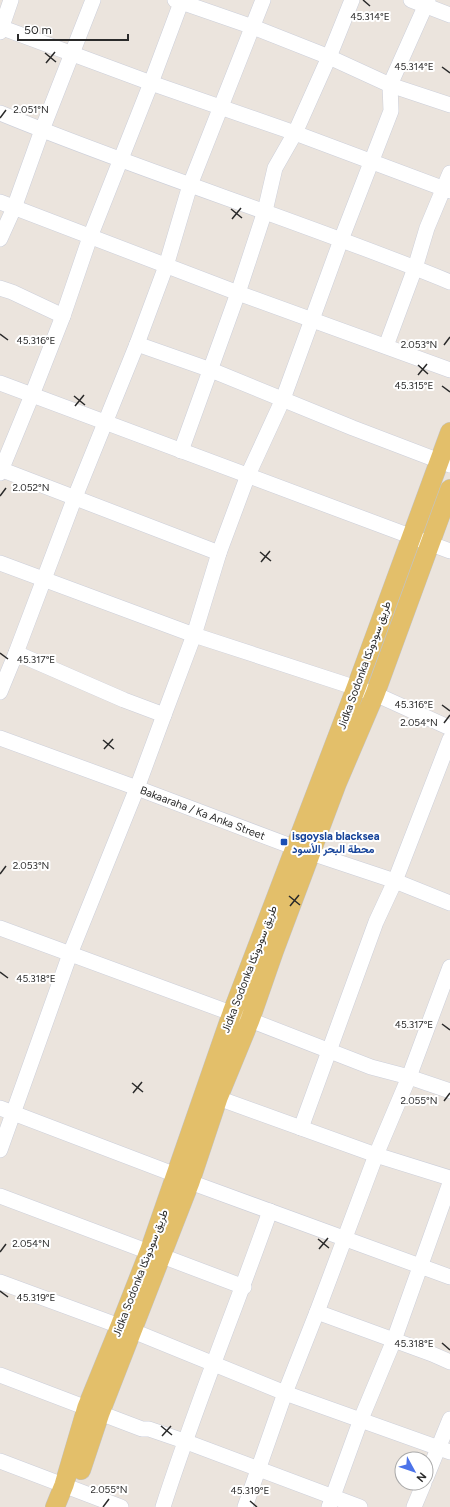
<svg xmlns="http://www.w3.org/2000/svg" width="450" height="1507" viewBox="0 0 450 1507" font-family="Figtree,Vazirmatn,sans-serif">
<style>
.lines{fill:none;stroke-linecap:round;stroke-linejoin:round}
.minor-casing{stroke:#cccfda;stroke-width:16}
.major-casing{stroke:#c3c3c3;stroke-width:20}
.minor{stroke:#fff;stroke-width:15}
.major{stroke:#e3bf6a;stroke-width:19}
.ticks{fill:none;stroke:#2a2a2a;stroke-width:1.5}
.transit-dot{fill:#1a4fb4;stroke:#fff;stroke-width:1.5}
.labels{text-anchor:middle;stroke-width:4;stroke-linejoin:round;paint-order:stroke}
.street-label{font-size:11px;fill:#2a2a2a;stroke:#fff}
.transit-label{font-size:11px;font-weight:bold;fill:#164399;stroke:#fff;text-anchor:start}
.ticks-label{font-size:10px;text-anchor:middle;fill:#2a2a2a;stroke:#fff;stroke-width:4;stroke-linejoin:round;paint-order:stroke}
</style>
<rect width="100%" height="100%" fill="#ebe4dd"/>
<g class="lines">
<defs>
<g id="minor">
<path d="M175 0 253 27 329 57 390 85 450 105"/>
<path d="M411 0 450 15"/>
<path d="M0 27 151 83 295 133 450 191"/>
<path d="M0 32 11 0"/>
<path d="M0 113C148 174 302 221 450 282"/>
<path d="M0 202 238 293 450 370"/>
<path d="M0 239 14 208 42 130 93 0"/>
<path d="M0 288 12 292 63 316"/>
<path d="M137 344 211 370 353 428 450 465"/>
<path d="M386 346 415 268 427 228 450 173"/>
<path d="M0 383 450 551"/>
<path d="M181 451 238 293 265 211 275 168 295 133 329 57 352 0"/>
<path d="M0 469 219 553"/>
<path d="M0 473 32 395 63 316 90 237 151 83 182 0"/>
<path d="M0 563 194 635 375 694 450 728"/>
<path d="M16 653 124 700 164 715"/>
<path d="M0 692 16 653 75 497 137 344 166 266 190 185 263 0"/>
<path id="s1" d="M0 738 137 788 296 848 395 881 450 903"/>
<path d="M0 928 250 1020 371 1067 409 1077 450 1091"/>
<path d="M218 1098 376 1155 450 1178"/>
<path d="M0 1108 176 1175 190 1182 450 1277"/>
<path d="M301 1128 376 922 395 881 450 739"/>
<path d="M0 1150 70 954 137 788 164 715 194 635 219 553 248 475 283 399 341 240 391 111 390 85 428 0"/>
<path d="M0 1196 149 1252"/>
<path d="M162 1256 244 1287"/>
<path d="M0 1282 133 1331 285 1393 450 1452"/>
<path d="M317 1312 432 1354 450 1362"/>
<path d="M0 1375 142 1429H149L184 1441 360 1507"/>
<path d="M0 1461 121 1507"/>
<path d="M426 1478 450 1419"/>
<path d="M163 1507C195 1407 235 1310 270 1211"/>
<path d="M245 1507 285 1393 317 1312 376 1155 409 1077 450 967"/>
<path d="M329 1507 361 1419 394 1340 450 1183"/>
<path d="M414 1507 424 1483"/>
</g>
<path id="major" d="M81 1470 100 1413 190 1182 218 1098 250 1020 274 951 337 783 375 694 450 489
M55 1507 64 1485 87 1407 120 1326 149 1252 232 1013 356 688 450 432"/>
</defs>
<!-- minor casing -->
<use href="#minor" class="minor-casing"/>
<!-- major casing -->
<use href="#major" class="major-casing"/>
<!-- minor -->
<use href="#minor" class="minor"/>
<!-- major -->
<use href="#major" class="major"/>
</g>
<!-- ticks -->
<path class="ticks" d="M363 0 370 6M45 53 56 62M46 63 55 52M442 67 450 73M0 118 6 110M231 209 242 218M232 219 241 208M0 334 8 340M444 345 450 337M418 365 428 374M418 375 427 364M442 386 450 392M74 396 85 405M75 406 84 395M0 496 6 488M260 552 271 561M261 562 270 551M0 653 8 659M442 705 450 711M444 723 450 715M103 740 114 749M104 749 113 739M0 874 6 866M289 896 300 905M290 906 299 895M0 972 8 978M442 1024 450 1030M132 1083 143 1092M133 1093 142 1082M444 1101 450 1093M318 1239 329 1248M319 1249 328 1238M0 1252 6 1244M0 1291 8 1297M442 1343 450 1350M161 1426 172 1435M162 1436 171 1426M250 1501 257 1507M103 1507 109 1499"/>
<!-- markers -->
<rect class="transit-dot" x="280" y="838" width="8" height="8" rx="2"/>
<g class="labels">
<!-- street labels -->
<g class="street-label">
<text transform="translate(364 665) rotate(-70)" y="4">Jidka Sodonka طريق سودونكا</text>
<text dy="4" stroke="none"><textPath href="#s1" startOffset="216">Bakaaraha / Ka Anka Street</textPath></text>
<text transform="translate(249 969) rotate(-69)" y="4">Jidka Sodonka طريق سودونكا</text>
<text transform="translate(140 1273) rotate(-69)" y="4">Jidka Sodonka طريق سودونكا</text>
</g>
<!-- transit labels -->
<g class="transit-label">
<text x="292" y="840">isgoysla blacksea<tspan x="292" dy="13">محطة البحر الأسود</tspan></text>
</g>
</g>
<g class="ticks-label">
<text x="370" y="20">45.314°E</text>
<text x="414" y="70">45.314°E</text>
<text x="31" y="113">2.051°N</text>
<text x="36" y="344">45.316°E</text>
<text x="419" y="348">2.053°N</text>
<text x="414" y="389">45.315°E</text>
<text x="31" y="491">2.052°N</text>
<text x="36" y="663">45.317°E</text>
<text x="414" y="708">45.316°E</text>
<text x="419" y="726">2.054°N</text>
<text x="31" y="869">2.053°N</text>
<text x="36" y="982">45.318°E</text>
<text x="414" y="1028">45.317°E</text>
<text x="419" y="1104">2.055°N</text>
<text x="31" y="1247">2.054°N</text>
<text x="36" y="1301">45.319°E</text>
<text x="414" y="1347">45.318°E</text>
<text x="109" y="1493">2.055°N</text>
<text x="250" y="1494">45.319°E</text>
</g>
<!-- north arrow -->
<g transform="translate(414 1471) rotate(130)"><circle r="19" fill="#ffffff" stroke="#aaaaaa"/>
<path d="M0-3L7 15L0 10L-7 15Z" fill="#4c73e9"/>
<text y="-6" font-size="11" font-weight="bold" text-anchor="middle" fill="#2a2a2a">N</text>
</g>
<!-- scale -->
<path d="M18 34v6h110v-6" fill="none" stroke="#2a2a2a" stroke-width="2"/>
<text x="24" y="34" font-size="12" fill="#2a2a2a" stroke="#ffffff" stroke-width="3" paint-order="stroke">50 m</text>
</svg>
